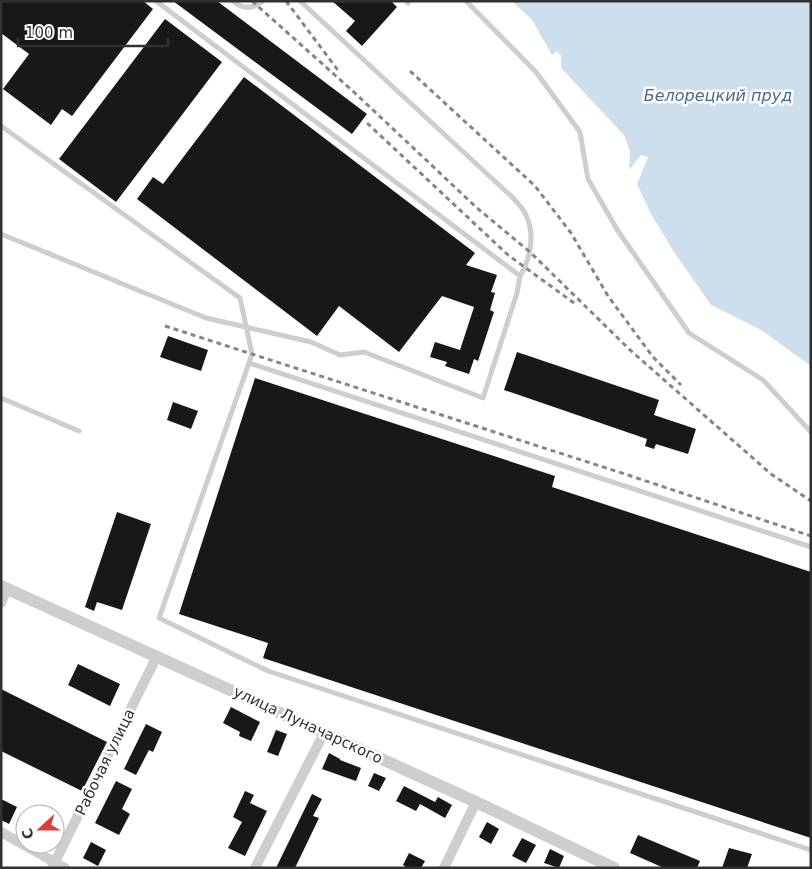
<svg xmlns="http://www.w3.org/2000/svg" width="812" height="869" viewBox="0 0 812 869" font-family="'DejaVu Sans',sans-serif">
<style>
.water{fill:#cddeec}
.building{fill:#181818}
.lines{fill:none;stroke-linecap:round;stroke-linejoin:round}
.service{stroke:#cecece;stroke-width:5}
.minor{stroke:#cecece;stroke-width:10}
.tertiary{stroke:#cecece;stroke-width:12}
.rail{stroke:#868686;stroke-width:3;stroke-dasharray:5 4;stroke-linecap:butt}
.labels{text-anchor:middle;stroke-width:5;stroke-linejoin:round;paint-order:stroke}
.street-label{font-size:15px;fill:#313131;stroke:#fff}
.water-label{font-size:16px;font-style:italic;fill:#416c90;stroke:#fff}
</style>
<rect width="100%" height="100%" fill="#fff"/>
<!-- water -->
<path class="water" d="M512 1H811V366L761 330 711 305 674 252 651 214 637 184 648 157 641 155 629 170 630 151 624 135 561 68V56L557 51 552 55 532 20Z"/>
<!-- building -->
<path class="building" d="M1 1H143L153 9 72 116 62 109 51 125 3 89 29 54 1 33Z
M173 1H217L367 114 352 134Z
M332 1H391L397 7 362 46 346 31 355 21Z
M165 19 222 62 116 202 59 159Z
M244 77 475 253 466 265 497 275 491 292 495 293 490 310 494 312 478 361 474 359 469 374 445 366 447 362 430 357 435 342 460 350 474 307 442 296 399 352 339 306 317 336 137 199 153 177 163 184Z
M168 336 208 350 201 371 160 357Z
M517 352 659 400 654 415 696 429 688 454 656 444 654 449 645 446 647 439 504 390Z
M255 378 555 476 552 487 811 572V838L263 658 268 643 179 614Z
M173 402 198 411 191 429 167 420Z
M117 512 151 524 122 610 97 602 94 611 85 607Z
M78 664 120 684 110 706 68 685Z
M1 689 107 742 82 791 1 751Z
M231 707 260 722 251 741 239 736 240 732 223 723Z
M146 724 162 732 153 752 149 750 136 775 124 769Z
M276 730 287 734 278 756 267 752Z
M329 753 340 759V760L361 768 356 781 322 769Z
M374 773 386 778 379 791 368 786Z
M116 781 132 789 122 809 130 814 119 835 95 823Z
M404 786 435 802 438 797 452 805 445 818 420 804 416 811 396 801Z
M245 791 254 795 250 803 267 811 245 856 228 848 242 822 233 817Z
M312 794 322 799 313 816 319 818 295 868H276Z
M1 799 17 807 9 824 1 820Z
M487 822 499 829 491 844 479 837Z
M638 835 700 861 697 868H664L630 853Z
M522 838 536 845 526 863 512 856Z
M91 842 106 850 98 866 83 858Z
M729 848 752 854 747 868H722Z
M550 849 564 856 559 868 544 863Z
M409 853 425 861 421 868H407L403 865Z"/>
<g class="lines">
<!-- service -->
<path class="service" d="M233 1C243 10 253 9 263 1
M300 1 511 196C516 201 523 208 526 215 535 234 531 258 520 276
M406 1 408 3
M466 1 536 72 580 132 588 179 618 231 689 333 763 380 811 432
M1 126 240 298 252 354 249 363 811 547
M1 234 206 318 311 342 340 355 364 352 483 398 517 293 520 276 156 1
M249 363 159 618 268 671 811 850
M1 398 79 431"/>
<!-- minor -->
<path class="minor" d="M1 603 7 589
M1 832 65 868
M52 868 157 656
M255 868 324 733
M444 868 476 802"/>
<!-- tertiary -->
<path class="tertiary" d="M1 586 476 802 614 868"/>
<!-- rail -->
<path class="rail" d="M252 1 355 93 477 208 530 252 629 349 771 474 811 501
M286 1 340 73
M410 71 535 186 571 233 608 296 653 357 681 385
M367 123 508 255 574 303
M165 326 628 475 811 536"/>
</g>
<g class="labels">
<!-- street labels -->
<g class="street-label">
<text transform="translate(308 725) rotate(25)" y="5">улица Луначарского</text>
<text transform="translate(105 762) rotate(-64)" y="5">Рабочая улица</text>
</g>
<!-- water labels -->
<g class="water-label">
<text x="718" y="101">Белорецкий пруд</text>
</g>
</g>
<!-- border -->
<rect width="812" height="869" fill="none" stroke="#313131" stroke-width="5"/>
<!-- north arrow -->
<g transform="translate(40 829) rotate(249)"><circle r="24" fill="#ffffff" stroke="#adadad"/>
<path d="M0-4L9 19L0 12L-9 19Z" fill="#df3c3d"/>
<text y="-8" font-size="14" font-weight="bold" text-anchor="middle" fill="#313131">С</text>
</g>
<!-- scale -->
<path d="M18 38v8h150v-8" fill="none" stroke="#313131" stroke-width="2.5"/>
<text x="25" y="38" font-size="15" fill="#313131" stroke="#ffffff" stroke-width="4" paint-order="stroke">100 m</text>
</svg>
